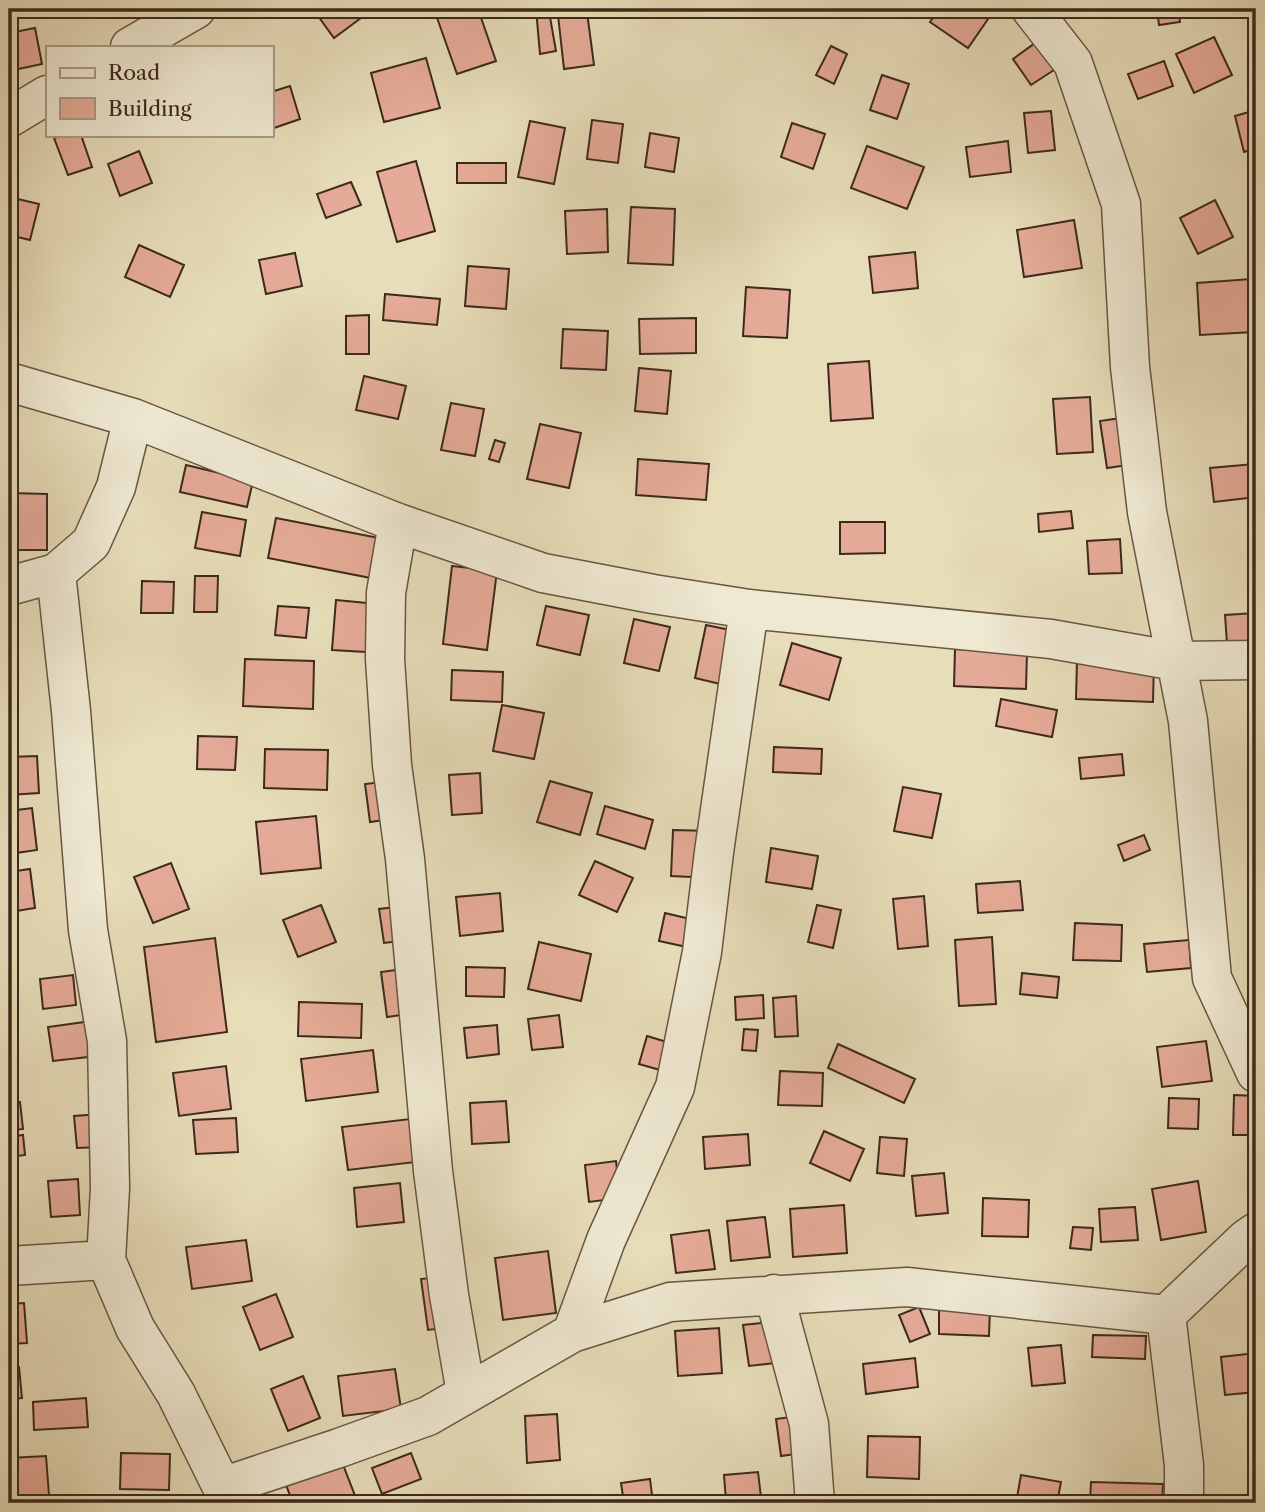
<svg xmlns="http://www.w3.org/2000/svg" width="1265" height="1512" viewBox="0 0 1265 1512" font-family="'Libre Caslon Text',serif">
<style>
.building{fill:#e6ab98;stroke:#3d291c;stroke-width:2}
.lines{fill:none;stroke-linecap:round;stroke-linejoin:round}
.minor-casing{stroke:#685643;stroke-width:41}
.minor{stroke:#efe9d2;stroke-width:38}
</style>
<rect width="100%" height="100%" fill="#e7ddb9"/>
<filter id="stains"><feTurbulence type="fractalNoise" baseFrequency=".00286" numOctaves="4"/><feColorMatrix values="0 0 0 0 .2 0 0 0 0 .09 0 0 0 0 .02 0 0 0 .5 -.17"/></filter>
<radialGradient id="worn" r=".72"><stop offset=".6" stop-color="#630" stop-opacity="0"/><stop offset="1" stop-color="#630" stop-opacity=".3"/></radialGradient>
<!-- building -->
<path class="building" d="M313 9H373L334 38Z
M454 9H478L496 61 457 74 436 15Z
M536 9H545L550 17 556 51 540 54Z
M939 9H973L988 19 968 48 930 22Z
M1157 9H1178L1180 22 1159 25Z
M587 12 594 65 564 69 558 15Z
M1256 14V33L1251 15Z
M35 28 42 64 9 71V33Z
M1214 37 1232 75 1194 93 1176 54Z
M1038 41 1057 68 1031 85 1013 59Z
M831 46 847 54 834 84 816 75Z
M426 58 440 108 384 122 371 73Z
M1164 61 1173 86 1138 99 1128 74Z
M882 75 909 84 897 119 870 110Z
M290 86 300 119 271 129V92Z
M1256 110V148L1244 152 1235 116Z
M1051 111 1055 150 1028 153 1024 113Z
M592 120 623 124 618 163 587 159Z
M530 121 565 128 554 184 518 177Z
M792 123 825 134 813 169 781 157Z
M650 133 679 138 674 172 645 167Z
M64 135H81L92 167 68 175 54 138Z
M1008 141 1011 172 970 177 966 147Z
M867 146 924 167 907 209 851 188Z
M139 151 152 183 120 196 108 164Z
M416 161 435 231 397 242 377 172Z
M457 163H506V183H457Z
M351 182 361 205 326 218 317 194Z
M9 197 39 204 30 240 9 235Z
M1215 200 1233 237 1198 254 1180 218Z
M631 207 675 209 673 265 628 263Z
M607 209 608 252 567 254 565 211Z
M1074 220 1082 268 1024 277 1017 230Z
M139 245 184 265 170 297 125 277Z
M915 252 918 288 873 293 869 257Z
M295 253 302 286 266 294 259 260Z
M468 266 509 269 506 309 465 306Z
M1251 279 1254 332 1200 335 1197 283Z
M746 287 790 290 787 338 743 336Z
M385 294 440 299 437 325 383 320Z
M369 315V354H346V316Z
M696 318V353L640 354 639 319Z
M563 329 608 331 606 370 561 368Z
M869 361 873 418 831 421 828 364Z
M639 368 671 371 667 414 635 411Z
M364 376 406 386 398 419 356 410Z
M1090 397 1093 452 1057 454 1053 399Z
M451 403 484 409 475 456 441 450Z
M1121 418 1128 465 1107 468 1100 421Z
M540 424 581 433 569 488 527 479Z
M495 440 505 443 499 462 489 459Z
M638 459 709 464 706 500 636 495Z
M1254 464 1256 497 1214 502 1210 468Z
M186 465 253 481 247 507 180 492Z
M9 493 47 494V550H9Z
M1071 511 1073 528 1039 532 1038 514Z
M202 512 246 520 240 556 195 548Z
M276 518 384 539 376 579 268 558Z
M840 522H885V553L840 554Z
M1120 539 1122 573 1089 574 1087 541Z
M452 566 497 571 487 650 443 644Z
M195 576H218L217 612H194Z
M142 581 174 582 173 613H141Z
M336 600 387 605 383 653 332 650Z
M278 606 309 608 306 638 275 635Z
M546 606 589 615 580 655 537 645Z
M1255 613 1256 641 1227 643 1225 615Z
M634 619 670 627 659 671 624 663Z
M706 625 745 633 733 687 695 678Z
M792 643 841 658 829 700 780 685Z
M955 649 1027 652 1026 689 954 686Z
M245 659 314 661 313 709 243 706Z
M1077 659 1154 661 1153 702 1076 699Z
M452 670 503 672 502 702 451 700Z
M1001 699 1057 710 1052 737 996 726Z
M502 705 544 713 534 759 493 751Z
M198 736 237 737 235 770 197 769Z
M774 747 822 749 821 774 773 772Z
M265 749 328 750 327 790 264 788Z
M1122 754 1124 775 1081 779 1079 758Z
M37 756 39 793 9 795V757Z
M480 773 482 813 452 815 449 775Z
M399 780 405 817 370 822 365 784Z
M550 781 592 793 580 835 537 822Z
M903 787 941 794 932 838 894 831Z
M605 806 653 820 645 849 597 834Z
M32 808 37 850 9 854V811Z
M316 816 321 868 261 874 256 822Z
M673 830 713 831 712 878 671 876Z
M1144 835 1150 850 1124 861 1118 845Z
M771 848 818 856 812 889 766 882Z
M595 861 633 878 617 912 579 895Z
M171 863 189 909 153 923 134 877Z
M30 869 35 908 10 912 9 872Z
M1020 881 1023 910 978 913 976 884Z
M500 893 503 931 460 936 456 897Z
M924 896 928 946 898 949 893 899Z
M321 905 336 942 298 957 283 920Z
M414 905 418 939 384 943 379 909Z
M817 905 841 910 833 948 808 942Z
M665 913 711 924 705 951 659 941Z
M1075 923 1122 925 1121 961 1073 960Z
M992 937 996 1004 959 1006 955 940Z
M215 938 227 1032 156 1042 144 947Z
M1189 940 1191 968 1147 972 1144 944Z
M539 942 591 954 581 1001 528 989Z
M418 967 423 1012 387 1017 381 972Z
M466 967 505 968 504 997 466 996Z
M1022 973 1059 977 1057 998 1020 994Z
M73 975 76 1005 43 1009 40 979Z
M763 995 764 1018 736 1020 735 997Z
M796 996 798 1036 775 1037 773 998Z
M299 1002 362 1004 361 1038 298 1036Z
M559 1015 563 1047 532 1050 528 1019Z
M92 1021 97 1056 53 1061 48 1027Z
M497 1025 499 1054 467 1058 464 1028Z
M744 1029 758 1030 756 1051 742 1050Z
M647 1036 690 1049 681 1076 639 1064Z
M1206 1041 1212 1081 1162 1087 1157 1047Z
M838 1044 915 1079 904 1103 828 1068Z
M373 1050 378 1092 306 1101 301 1059Z
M226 1066 231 1109 179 1116 173 1073Z
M780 1071 823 1073 822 1106 778 1105Z
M1234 1095 1256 1096V1135H1233Z
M1169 1098 1199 1099 1198 1129 1168 1128Z
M506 1101 509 1142 472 1144 470 1103Z
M20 1102 23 1129 9 1131V1103Z
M101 1114 103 1147 77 1148 74 1116Z
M236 1118 238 1152 196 1154 193 1120Z
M410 1119 416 1162 348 1170 342 1127Z
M824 1131 864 1149 850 1181 810 1163Z
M748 1134 750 1165 705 1169 703 1137Z
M23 1135 25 1155 9 1157V1137Z
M880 1137 907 1139 904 1176 877 1173Z
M616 1161 620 1198 589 1202 585 1165Z
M944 1173 948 1213 916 1216 912 1176Z
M78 1179 80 1215 51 1217 48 1181Z
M9 1181 12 1226H9Z
M1198 1181 1206 1232 1161 1240 1152 1189Z
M400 1183 404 1222 357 1227 354 1188Z
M983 1198 1029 1200 1028 1237 982 1236Z
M844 1205 847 1253 793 1257 790 1209Z
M1135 1207 1138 1240 1101 1242 1099 1209Z
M765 1217 770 1257 731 1261 727 1221Z
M1073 1227 1093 1228 1091 1250 1070 1248Z
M709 1230 715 1269 676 1273 671 1235Z
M246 1240 252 1281 192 1289 186 1247Z
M548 1251 556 1313 503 1320 495 1258Z
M460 1274 467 1325 428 1330 421 1279Z
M276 1294 293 1337 260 1350 243 1307Z
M24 1303 27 1343 9 1344V1304Z
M919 1307 930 1334 910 1342 899 1315Z
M939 1307 990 1308 989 1336 939 1334Z
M798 1319 803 1360 749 1366 743 1325Z
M719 1328 722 1373 678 1376 675 1331Z
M1093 1335 1146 1336 1145 1359 1092 1357Z
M1061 1345 1065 1383 1032 1386 1028 1348Z
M1256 1353V1392L1225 1395 1221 1357Z
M915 1358 918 1387 866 1394 863 1364Z
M9 1367H19L22 1398 9 1399Z
M395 1369 401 1409 343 1416 338 1376Z
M303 1376 320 1418 288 1431 271 1389Z
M86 1398 88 1427 34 1430 33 1402Z
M557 1414 560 1460 527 1463 525 1416Z
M813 1414 817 1451 781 1456 776 1419Z
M868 1436 920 1437 919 1479 867 1477Z
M121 1453 170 1454 169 1490 120 1489Z
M411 1453 421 1479 382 1494 372 1468Z
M46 1456 49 1495 10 1498 9 1458Z
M342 1462 357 1501 351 1503H293L286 1485Z
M758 1472 761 1497 726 1501 724 1475Z
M1021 1475 1061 1482 1057 1503H1016Z
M650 1479 653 1503H624L621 1483Z
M1091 1482 1163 1484 1162 1503H1090Z"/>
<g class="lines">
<defs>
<path id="minor" d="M1031 9 1073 63 1121 204 1130 367 1147 512 1188 721 1212 978 1256 1073
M130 47 196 9
M9 118 47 95
M9 382 133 418 398 523 543 573 653 594 749 609 1051 639 1176 661 1256 660
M398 523 386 593 385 659 392 765 405 859 433 1171 449 1295 466 1393
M56 573 71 711 88 930 107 1041 110 1188 106 1260 135 1328 176 1394 222 1487 226 1503
M9 586 56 573 91 543 116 487 133 418
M9 1266 106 1260
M774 1294 809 1424 815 1503
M1166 1315 1184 1465V1503
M572 1333 606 1240 675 1087 702 952 714 852 749 609
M222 1487 339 1448 428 1416 572 1333 670 1302 907 1287 1166 1315 1246 1239 1256 1232"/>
</defs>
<!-- minor casing -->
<use href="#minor" class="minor-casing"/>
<!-- minor -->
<use href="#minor" class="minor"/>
</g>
<!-- margin -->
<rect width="1265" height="1512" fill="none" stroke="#e7ddb9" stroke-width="35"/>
<rect x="10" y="10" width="1244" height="1491" fill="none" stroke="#3d291c" stroke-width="3.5"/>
<rect x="18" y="18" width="1230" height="1477" fill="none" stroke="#3d291c" stroke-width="2"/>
<!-- legend -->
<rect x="46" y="46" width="228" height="91" fill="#efe9d2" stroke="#a89c89" stroke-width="2"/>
<rect x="60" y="68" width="35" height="10" fill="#efe9d2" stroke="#a89c89" stroke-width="2"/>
<text x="108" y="80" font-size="21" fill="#3d291c">Road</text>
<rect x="60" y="98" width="35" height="21" fill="#e6ab98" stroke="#a89c89" stroke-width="2"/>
<text x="108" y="116" font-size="21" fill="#3d291c">Building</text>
<rect width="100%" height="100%" filter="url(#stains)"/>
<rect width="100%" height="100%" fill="url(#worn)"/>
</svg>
